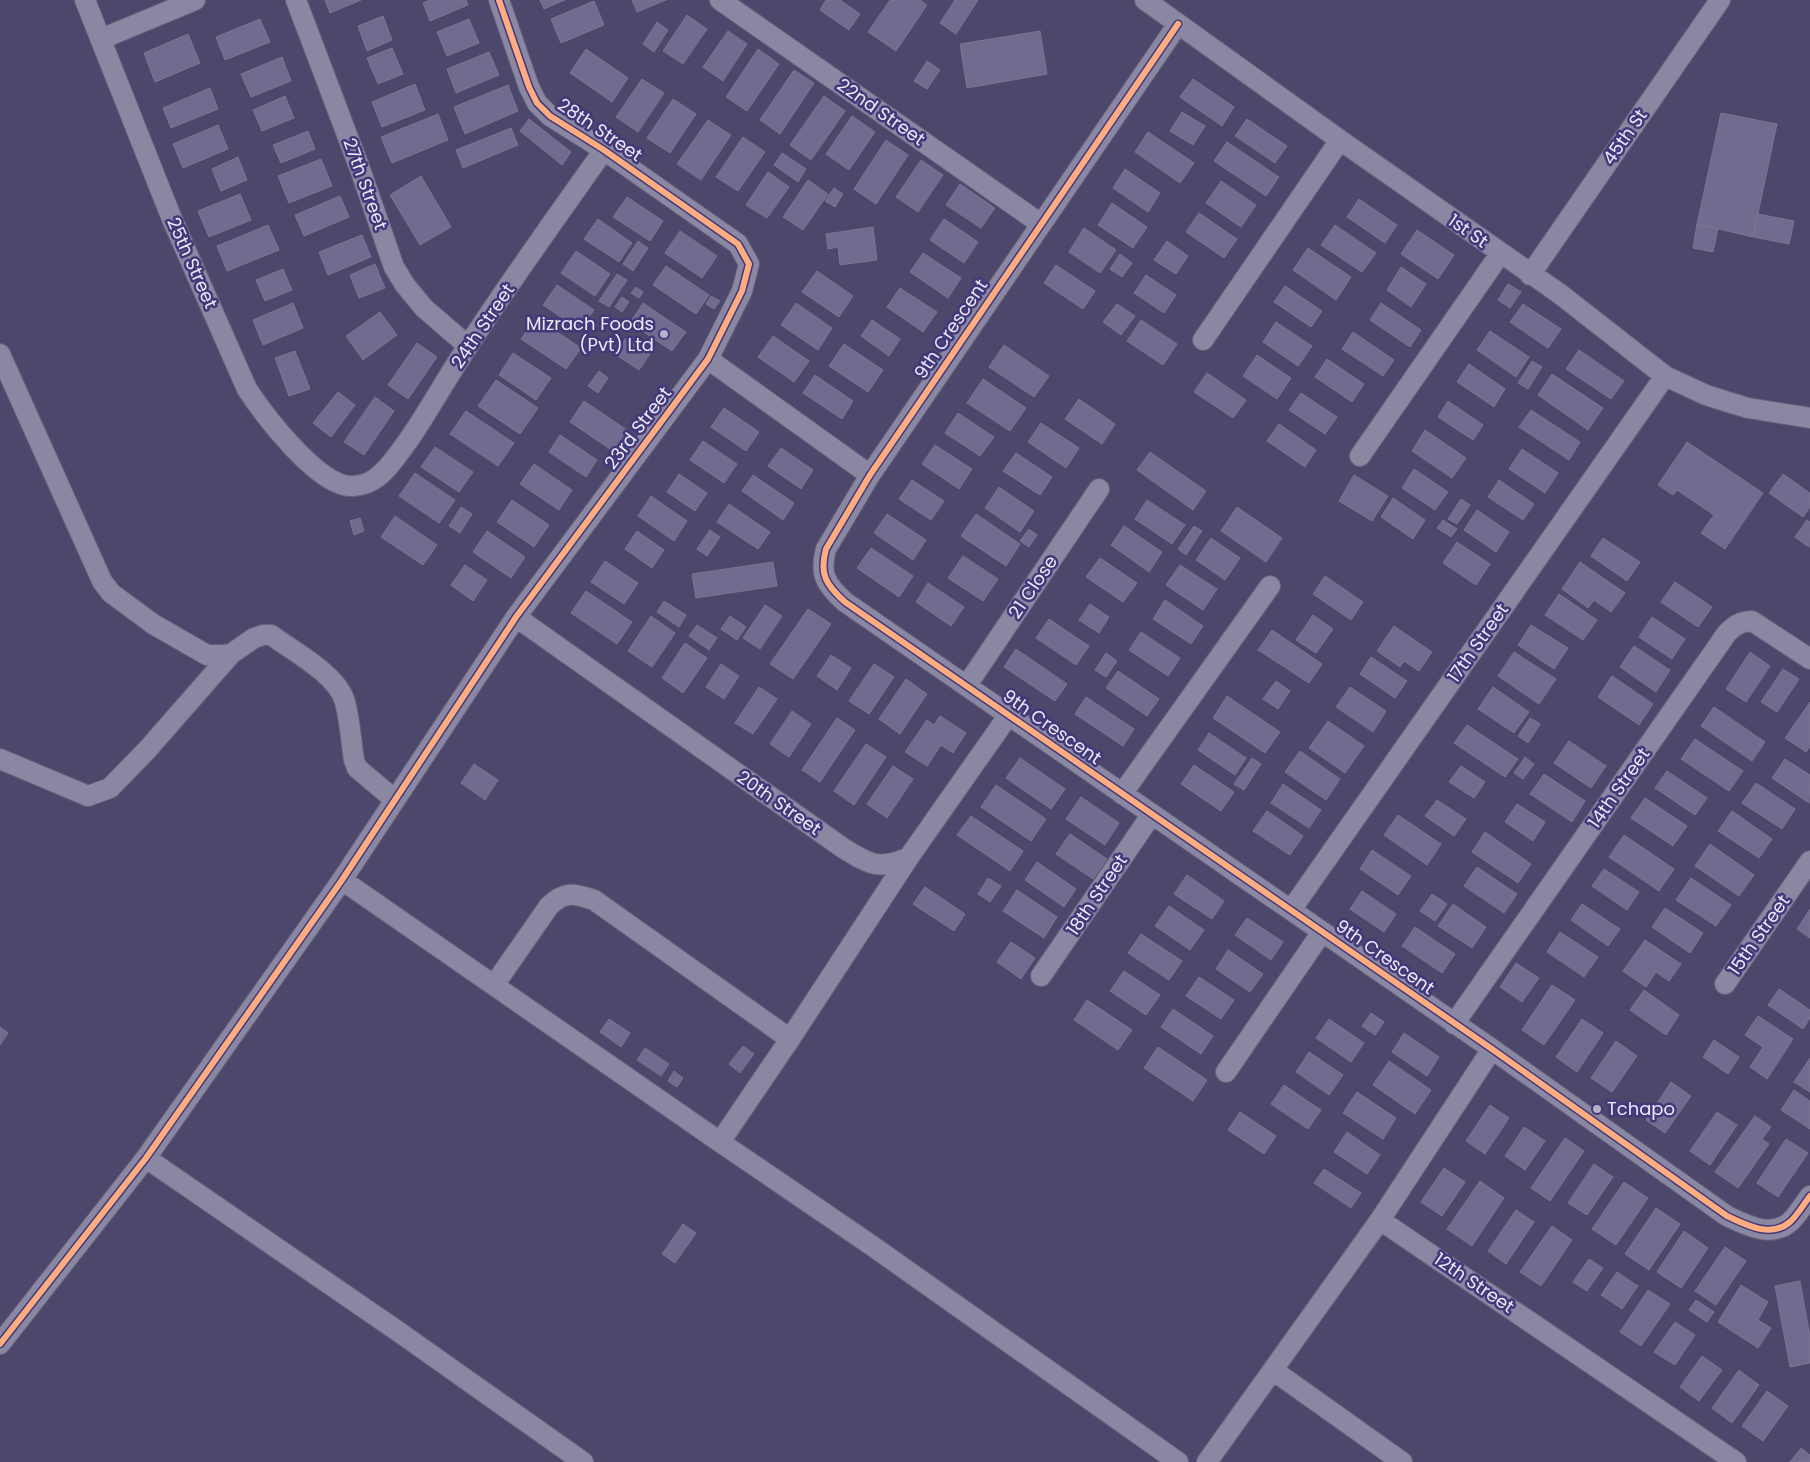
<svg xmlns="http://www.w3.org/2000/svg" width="1810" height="1462" viewBox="0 0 1810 1462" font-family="Poppins,sans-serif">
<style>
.building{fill:#706b8f;stroke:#797694}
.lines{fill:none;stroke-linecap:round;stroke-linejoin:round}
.minor-casing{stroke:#65627b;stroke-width:22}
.minor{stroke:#8a87a3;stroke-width:20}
.cycleway-casing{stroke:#42387a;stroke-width:9}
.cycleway{stroke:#ffac80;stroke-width:6}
.poi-dot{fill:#b3b1c8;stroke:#42387a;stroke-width:2}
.labels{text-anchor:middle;stroke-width:5;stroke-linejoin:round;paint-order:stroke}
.street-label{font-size:18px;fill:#eaeafa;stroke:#42387a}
.poi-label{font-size:18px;fill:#eaeafa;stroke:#42387a;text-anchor:end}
</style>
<rect width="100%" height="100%" fill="#4c476b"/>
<!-- building -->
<path class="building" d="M325 0H361L330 13Z
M430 0H466L468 5 430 21 423 3Z
M540 0H565L544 9Z
M632 0H666L637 12Z
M826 0H840L860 14 849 30 820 10Z
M890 0H920L927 5 896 51 868 32Z
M955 0H978L956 34 940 23Z
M594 1 604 25 561 43 551 19Z
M687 15 707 29 683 64 663 51Z
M383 16 392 40 367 51 358 26Z
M260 19 270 42 225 60 216 37Z
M469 19 479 43 447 56 437 32Z
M657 22 668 30 654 52 643 44Z
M728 31 747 44 723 81 703 67Z
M1040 31 1047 74 967 88 960 44Z
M188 34 200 63 155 82 144 53Z
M392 48 403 74 378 84 367 58Z
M586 49 628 78 612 102 570 73Z
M758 49 779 64 747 111 726 97Z
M489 52 499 75 456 93 447 69Z
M282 57 291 81 251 97 241 74Z
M927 61 940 70 927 89 914 81Z
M794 70 814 83 780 134 760 120Z
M642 79 664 93 638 132 616 117Z
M1193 79 1234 107 1222 126 1180 97Z
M415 84 425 110 382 127 372 102Z
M508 85 518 111 465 134 454 107Z
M210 88 218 109 171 128 163 108Z
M285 96 294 118 262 131 253 110Z
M824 96 845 111 811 160 790 145Z
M673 99 696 114 670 153 647 138Z
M1182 112 1205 126 1193 145 1170 131Z
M1721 113 1777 124 1753 237 1697 224Z
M438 114 448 140 392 163 381 137Z
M852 116 875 132 849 170 826 154Z
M529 119 571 152 562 165 520 131Z
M1247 119 1287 146 1275 163 1235 136Z
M708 120 731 135 701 180 677 164Z
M218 125 228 149 183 168 173 144Z
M511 128 518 145 463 168 456 150Z
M308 131 315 149 281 163 273 145Z
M1148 132 1194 163 1180 183 1135 152Z
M743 137 765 152 738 191 716 177Z
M886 140 908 155 876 204 854 189Z
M1227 142 1279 177 1266 196 1214 161Z
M782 153 806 169 798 182 774 165Z
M238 157 247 180 221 191 212 169Z
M321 159 332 186 289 203 278 176Z
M921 160 943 175 918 212 896 197Z
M1125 169 1160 193 1148 212 1113 188Z
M768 172 789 187 767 218 746 205Z
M421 176 451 227 420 245 390 195Z
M808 180 828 194 803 230 783 217Z
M1221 181 1256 205 1241 227 1206 203Z
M960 184 995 208 981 228 946 205Z
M834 188 843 194 835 207 825 201Z
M240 194 251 220 209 237 198 211Z
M340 196 349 217 304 236 295 215Z
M627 197 663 221 650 241 613 217Z
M1359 199 1397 225 1385 243 1347 217Z
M1112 203 1147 227 1133 248 1098 225Z
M1199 213 1237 239 1224 258 1186 232Z
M1758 214 1794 221 1789 244 1753 237Z
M598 219 632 243 619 262 584 239Z
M944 219 978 242 964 263 930 240Z
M1697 224 1718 229 1713 252 1693 248Z
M268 225 279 250 227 271 217 246Z
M1335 225 1376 253 1362 272 1321 245Z
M873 227 877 260 840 265 838 247 828 249 826 234Z
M1084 228 1116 250 1100 273 1069 252Z
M1417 230 1454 255 1438 279 1401 254Z
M680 231 717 256 702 278 665 253Z
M362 235 371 257 328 275 319 252Z
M638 241 648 248 633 271 623 264Z
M1167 241 1188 256 1176 274 1154 260Z
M1308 248 1351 277 1336 300 1293 270Z
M576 251 610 274 595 296 561 273Z
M923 253 961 278 948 298 910 272Z
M1120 254 1132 263 1122 277 1110 269Z
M375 264 385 288 359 298 350 275Z
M1056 265 1095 291 1083 309 1044 283Z
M666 266 709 295 696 314 653 285Z
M1401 267 1426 284 1411 307 1387 290Z
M283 269 292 290 265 301 256 280Z
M817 271 853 296 839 317 802 292Z
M617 274 627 280 609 307 599 301Z
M1146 275 1176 295 1164 313 1134 293Z
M1508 284 1521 292 1510 308 1498 300Z
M557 285 594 310 580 330 543 305Z
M1285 286 1322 311 1311 327 1274 302Z
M636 287 643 292 639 298 631 293Z
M900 288 937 312 923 332 887 307Z
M711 296 720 301 714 309 706 304Z
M622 297 629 302 622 312 615 307Z
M293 303 303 328 263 345 253 320Z
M643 303 686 332 672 351 630 323Z
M796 303 832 328 818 350 781 325Z
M1381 303 1421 330 1410 347 1370 320Z
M1117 304 1135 316 1121 335 1103 322Z
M1523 304 1561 329 1548 348 1510 322Z
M380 312 397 335 363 360 346 336Z
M536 318 581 348 566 369 521 339Z
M872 320 900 339 889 356 861 336Z
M1141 320 1177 344 1163 365 1127 341Z
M1276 322 1312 346 1298 366 1263 342Z
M1490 331 1529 357 1516 377 1477 350Z
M1353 332 1394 360 1383 376 1342 349Z
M773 336 809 361 794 382 758 357Z
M626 338 650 354 639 370 615 354Z
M417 343 437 357 408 399 388 385Z
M844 344 883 370 868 392 829 366Z
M1004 345 1049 376 1034 397 989 367Z
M1579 350 1624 381 1611 399 1566 369Z
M295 351 310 389 289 396 275 358Z
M513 353 551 378 536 400 499 375Z
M1257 355 1291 378 1277 399 1243 376Z
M1327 359 1364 384 1352 402 1315 377Z
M1532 361 1542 367 1528 389 1518 383Z
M1469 364 1505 389 1494 407 1457 382Z
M599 371 608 378 598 393 588 386Z
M1207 373 1246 400 1233 418 1194 392Z
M1552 374 1603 408 1588 430 1538 395Z
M815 375 853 401 842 419 803 393Z
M983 379 1026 408 1010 431 967 403Z
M496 380 538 408 520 434 478 406Z
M338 392 355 405 331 437 313 423Z
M1301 393 1337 417 1325 434 1289 410Z
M375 397 394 411 364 455 344 442Z
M1079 399 1115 424 1102 444 1065 419Z
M584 401 627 430 613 451 570 422Z
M1448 401 1483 425 1473 440 1438 417Z
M724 408 759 432 746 451 711 427Z
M1531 410 1580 442 1569 460 1519 427Z
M466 411 514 443 498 466 450 434Z
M958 413 994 437 980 456 945 433Z
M1041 423 1079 448 1066 468 1028 442Z
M1279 424 1316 450 1305 467 1267 441Z
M1425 430 1466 458 1452 478 1412 451Z
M560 435 597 460 586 477 549 452Z
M703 441 737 464 724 483 690 460Z
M1687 442 1763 493 1725 549 1701 533 1714 515 1677 490 1673 495 1658 485Z
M935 445 972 469 959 489 922 464Z
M435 447 473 472 459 492 421 467Z
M781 448 813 470 801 489 768 466Z
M1522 449 1558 473 1545 493 1509 469Z
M1150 452 1206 491 1193 510 1137 470Z
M1016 453 1052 477 1040 495 1003 471Z
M534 464 572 490 559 510 520 484Z
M1414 469 1448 492 1435 510 1402 488Z
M415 473 455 500 439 523 399 496Z
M679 474 707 493 695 511 667 492Z
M1783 474 1810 493V507L1803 517 1769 493Z
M753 475 794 503 783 520 742 491Z
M1354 475 1388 496 1372 521 1339 501Z
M912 480 944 501 931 520 899 499Z
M1499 480 1534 504 1523 520 1488 497Z
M999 487 1034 511 1020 532 985 508Z
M651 496 687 521 674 541 638 516Z
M1393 498 1425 520 1413 539 1381 517Z
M1461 499 1470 505 1457 524 1448 519Z
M512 500 549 525 534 547 497 522Z
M1147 500 1185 525 1172 544 1135 519Z
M729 504 770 532 758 549 717 522Z
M461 507 472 514 460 533 449 526Z
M1237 507 1282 538 1266 562 1221 531Z
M1477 510 1509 532 1496 552 1464 530Z
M887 514 926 540 913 560 874 533Z
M976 514 1020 544 1006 566 961 536Z
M395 516 437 545 423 565 381 537Z
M360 518 364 531 354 535 350 521Z
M1443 520 1457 529 1451 537 1437 528Z
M1807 520 1810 522 1809 547 1795 537Z
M1124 526 1162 552 1149 572 1111 545Z
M1194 526 1202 531 1186 555 1178 549Z
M1029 529 1037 535 1029 547 1020 541Z
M710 530 720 537 707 556 697 549Z
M487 531 525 557 511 578 473 552Z
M637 531 664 550 652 568 625 549Z
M1211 538 1240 558 1225 580 1196 560Z
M1603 538 1640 562 1627 581 1591 556Z
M1457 542 1490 564 1476 585 1443 563Z
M871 548 913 576 899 597 857 568Z
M963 556 998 579 983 601 948 578Z
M1100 558 1137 583 1123 602 1086 577Z
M605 561 638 583 624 604 591 582Z
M773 562 777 586 696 598 692 574Z
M1580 562 1625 593 1611 612 1594 600 1588 608 1562 589Z
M465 565 487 580 473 601 451 585Z
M1180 565 1217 589 1203 610 1166 585Z
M1325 576 1363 602 1351 620 1313 594Z
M1675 582 1712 607 1698 627 1661 602Z
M928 583 964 607 951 626 916 602Z
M586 591 632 622 617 644 571 613Z
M1559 594 1597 620 1583 640 1545 615Z
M1165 600 1203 626 1191 644 1153 619Z
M664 601 686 615 679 627 657 612Z
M1090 604 1109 617 1099 633 1079 620Z
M765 605 782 616 760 649 743 638Z
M808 609 831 624 793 679 770 664Z
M1313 615 1333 629 1316 653 1296 640Z
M651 616 675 633 652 667 628 651Z
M730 616 746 627 737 640 721 629Z
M1652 617 1685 639 1672 659 1639 637Z
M1049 619 1089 646 1076 665 1036 638Z
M697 625 717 638 709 650 689 636Z
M1531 625 1568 648 1554 669 1518 645Z
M1394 626 1432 652 1419 671 1404 661 1400 667 1377 651Z
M1272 630 1322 664 1309 683 1258 650Z
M1141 632 1180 658 1168 676 1129 650Z
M685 643 707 658 683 693 662 678Z
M1634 646 1670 670 1656 692 1620 667Z
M1016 649 1067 684 1055 701 1004 667Z
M1514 652 1556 679 1539 704 1498 676Z
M1750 652 1770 666 1746 702 1726 689Z
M1106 653 1117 661 1106 677 1095 670Z
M831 655 851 668 837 690 817 676Z
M1371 657 1407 681 1395 698 1360 674Z
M721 664 739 676 724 699 706 687Z
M874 664 894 677 869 714 849 701Z
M1783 669 1799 679 1777 712 1761 702Z
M1118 671 1159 699 1147 716 1106 688Z
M1612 676 1653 704 1639 725 1598 697Z
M906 679 927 694 900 734 879 719Z
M1276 681 1290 691 1278 709 1263 699Z
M759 687 777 699 753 734 735 723Z
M1350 687 1386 711 1373 732 1336 707Z
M1493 687 1529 712 1514 733 1478 709Z
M1227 696 1280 732 1265 753 1213 718Z
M1086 697 1134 729 1123 746 1075 714Z
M1810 702V747L1806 752 1785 738Z
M1714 707 1765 742 1752 761 1701 726Z
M792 711 811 724 789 757 770 744Z
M940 716 966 733 953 753 941 745 927 766 905 752 927 720 934 725Z
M837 718 855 730 820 782 802 770Z
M1530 718 1540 724 1528 743 1518 736Z
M1328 721 1364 746 1345 773 1309 748Z
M1467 725 1518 759 1505 777 1454 743Z
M1209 733 1246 758 1235 775 1198 750Z
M1695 739 1743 771 1729 791 1681 759Z
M1569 741 1606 766 1591 788 1554 763Z
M866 744 886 757 854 805 834 791Z
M1300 751 1340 779 1326 800 1285 772Z
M1525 757 1534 764 1523 779 1514 773Z
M1020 758 1065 789 1051 809 1006 778Z
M1252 758 1261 764 1244 790 1234 784Z
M1785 759 1810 775 1809 803 1772 778Z
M474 764 498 780 485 800 461 783Z
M1194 765 1234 792 1221 811 1181 784Z
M893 766 913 779 887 818 867 804Z
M1461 766 1485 782 1474 798 1449 782Z
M1667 771 1707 798 1695 815 1655 788Z
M1544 774 1585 801 1572 822 1530 794Z
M1756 783 1795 809 1782 829 1742 803Z
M1283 784 1321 810 1309 828 1271 803Z
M996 785 1046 819 1031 841 981 807Z
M1081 797 1119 823 1105 845 1066 819Z
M1645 798 1687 826 1673 846 1631 818Z
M1437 800 1466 819 1454 836 1425 816Z
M1517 804 1545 822 1533 841 1505 822Z
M1267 811 1303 836 1290 855 1253 831Z
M1732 811 1772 839 1759 858 1718 831Z
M1398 815 1441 844 1427 865 1384 835Z
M971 816 1023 851 1010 871 957 835Z
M1485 832 1531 864 1518 883 1472 852Z
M1070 834 1107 859 1093 879 1056 854Z
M1624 835 1674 869 1659 891 1609 857Z
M1710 844 1754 875 1739 896 1695 866Z
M1372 850 1411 876 1398 895 1360 869Z
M1037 862 1076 889 1064 907 1025 880Z
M1477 867 1517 894 1504 913 1464 886Z
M1604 869 1639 892 1627 910 1592 886Z
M1187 875 1224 901 1212 919 1174 894Z
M988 878 1001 886 990 902 978 894Z
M1691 878 1731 905 1716 926 1676 900Z
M925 887 965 914 954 931 913 904Z
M1017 890 1057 917 1044 938 1003 911Z
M1362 891 1396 914 1384 932 1350 909Z
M1432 894 1447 904 1435 921 1420 911Z
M1453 904 1486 927 1472 948 1438 926Z
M1582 904 1620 929 1608 946 1571 920Z
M1169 906 1204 930 1190 950 1155 926Z
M1665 908 1703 933 1690 953 1652 927Z
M1810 909V938L1797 929Z
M1247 918 1283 942 1271 960 1235 935Z
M1415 927 1455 954 1442 973 1402 946Z
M1560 932 1598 957 1584 977 1547 952Z
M1141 934 1182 961 1169 980 1128 953Z
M1645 940 1681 964 1669 981 1656 972 1646 987 1623 971Z
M1011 942 1035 958 1021 979 997 962Z
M1228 950 1263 974 1250 992 1216 969Z
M1516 963 1539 978 1522 1002 1500 987Z
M1124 971 1160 995 1146 1015 1110 991Z
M1199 977 1234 1000 1221 1019 1186 996Z
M1552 985 1575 1000 1544 1045 1522 1030Z
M1779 989 1810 1010V1018L1803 1029 1768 1005Z
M1644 990 1679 1015 1666 1035 1630 1010Z
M1087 1000 1132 1030 1118 1050 1074 1020Z
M1173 1009 1213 1036 1201 1054 1161 1027Z
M1371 1013 1384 1022 1375 1035 1362 1026Z
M1758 1016 1793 1039 1767 1079 1750 1067 1763 1047 1745 1035Z
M609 1019 630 1033 621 1047 600 1032Z
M1329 1019 1364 1043 1351 1062 1316 1038Z
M1582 1019 1603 1033 1577 1072 1556 1057Z
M0 1027 8 1033 0 1045Z
M1404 1033 1439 1057 1427 1076 1392 1052Z
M1714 1040 1739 1057 1728 1074 1703 1057Z
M1616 1041 1637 1056 1612 1092 1591 1078Z
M743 1046 754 1054 740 1073 729 1064Z
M1158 1047 1207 1080 1193 1101 1144 1068Z
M645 1048 669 1064 661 1076 637 1060Z
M1309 1052 1343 1075 1329 1095 1296 1072Z
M1810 1058V1092L1794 1082Z
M1389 1061 1431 1090 1415 1114 1373 1085Z
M674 1071 683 1078 677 1087 668 1081Z
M1671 1082 1691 1096 1665 1133 1646 1120Z
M1284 1085 1321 1110 1308 1129 1271 1104Z
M1794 1090 1810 1101V1129L1781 1110Z
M1357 1092 1396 1118 1383 1139 1343 1113Z
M1490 1105 1509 1118 1485 1154 1466 1141Z
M1240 1112 1276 1136 1264 1154 1228 1130Z
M1717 1112 1737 1125 1710 1165 1690 1151Z
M1755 1116 1771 1127 1762 1139 1769 1144 1738 1188 1715 1172Z
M1524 1127 1545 1141 1525 1170 1505 1156Z
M1347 1132 1380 1155 1367 1174 1334 1152Z
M1565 1138 1584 1151 1550 1201 1531 1188Z
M1786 1139 1808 1153 1778 1197 1757 1183Z
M1594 1164 1613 1177 1587 1215 1568 1203Z
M1444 1168 1465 1182 1442 1216 1421 1202Z
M1324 1169 1361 1193 1351 1208 1314 1183Z
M1480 1181 1504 1198 1472 1246 1447 1229Z
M1624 1182 1648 1198 1616 1245 1592 1229Z
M1656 1208 1680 1224 1649 1270 1625 1254Z
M1516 1210 1534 1222 1506 1264 1488 1251Z
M683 1224 696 1233 675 1263 662 1254Z
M1552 1226 1572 1240 1541 1286 1520 1272Z
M1684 1231 1708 1248 1681 1288 1657 1272Z
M1725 1247 1746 1261 1716 1305 1695 1291Z
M1589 1259 1603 1268 1587 1291 1573 1282Z
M1617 1272 1638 1286 1622 1309 1601 1295Z
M1800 1281 1810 1337V1363L1790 1367 1775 1286Z
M1741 1285 1768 1302 1758 1320 1771 1328 1758 1348 1718 1322Z
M1648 1290 1670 1304 1641 1346 1620 1332Z
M1696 1300 1714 1312 1707 1322 1689 1310Z
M1675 1322 1695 1335 1675 1365 1654 1352Z
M1702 1356 1722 1370 1699 1401 1680 1387Z
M1739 1370 1759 1385 1732 1423 1712 1408Z
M1767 1391 1788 1406 1763 1441 1742 1426Z
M1801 1448 1810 1455V1462H1790Z"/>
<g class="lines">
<defs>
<path id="minor" d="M85 0 172 219 247 389C264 415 320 489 353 486 369 485 378 478 388 467 419 430 441 386 468 346 511 280 558 215 604 150
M296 0 360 169 394 267 405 285 424 308 468 346
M720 0 1041 224
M1145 0 1340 140 1560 294 1665 376 1706 395 1728 402 1748 408 1810 418
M1178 24 870 475 826 549C819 574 826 585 845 602L1492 1049 1727 1216C1746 1225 1772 1239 1791 1221 1798 1214 1804 1204 1810 1196
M101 39 195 0
M1530 275 1720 0
M1203 340 1340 140
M0 354 102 581 111 593 153 624 207 655H224L231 654 254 638 263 635H271C293 651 338 675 345 702 350 721 351 741 354 760L357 768 395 800
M708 359 870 475
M1360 456 1500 254
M516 617 843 848C869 864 879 871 909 857L1008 716
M967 685 1099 489
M0 759 88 796 110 788 147 750 231 654
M1122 794 1270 586
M342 880 720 1142 871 1245 1178 1462
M1291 910 1665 376
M1041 976 1152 814
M1725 984 1810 861
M494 985 549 906C565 891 574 893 594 900L790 1039
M1454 1024 1727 633C1735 625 1740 622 1752 621L1810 659
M1492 1049 1380 1220 1736 1462
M1226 1072 1322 932
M720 1142 790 1039 909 857
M146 1158 399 1332 583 1462
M0 1344 146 1158 342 880 516 617 708 359 742 291 749 264 738 244 604 150 550 116 537 103 529 87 499 0
M1274 1371 1402 1462
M1207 1462 1380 1220"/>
</defs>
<!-- minor casing -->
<use href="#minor" class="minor-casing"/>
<!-- minor -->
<use href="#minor" class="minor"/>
<defs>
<path id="cycleway" d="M1178 24 870 475 826 549C819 574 826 585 845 602L1492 1049 1727 1216C1746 1225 1772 1239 1791 1221 1798 1214 1804 1204 1810 1196
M0 1344 146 1158 342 880 516 617 708 359 742 291 749 264 738 244 604 150 550 116 537 103 529 87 499 0"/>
</defs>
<!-- cycleway casing -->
<use href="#cycleway" class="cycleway-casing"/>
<!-- cycleway -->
<use href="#cycleway" class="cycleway"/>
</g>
<!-- markers -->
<g class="poi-dot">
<circle cx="664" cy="334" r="5"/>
<circle cx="1597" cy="1109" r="5"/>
</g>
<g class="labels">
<!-- street labels -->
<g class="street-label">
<text transform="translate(881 112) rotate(35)" y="6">22nd Street</text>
<text transform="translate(600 130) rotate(34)" y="6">28th Street</text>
<text transform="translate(1625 137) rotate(-55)" y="6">45th St</text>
<text transform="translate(365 184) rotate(70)" y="6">27th Street</text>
<text transform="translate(1468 231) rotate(35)" y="6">1st St</text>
<text transform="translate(192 263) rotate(66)" y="6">25th Street</text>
<text transform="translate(483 326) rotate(-56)" y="6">24th Street</text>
<text transform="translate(951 329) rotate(-56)" y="6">9th Crescent</text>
<text transform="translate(638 428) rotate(-53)" y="6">23rd Street</text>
<text transform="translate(1033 587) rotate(-56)" y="6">21 Close</text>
<text transform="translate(1478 643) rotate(-55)" y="6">17th Street</text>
<text transform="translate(1052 727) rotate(35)" y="6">9th Crescent</text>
<text transform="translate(1619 788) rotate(-55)" y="6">14th Street</text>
<text transform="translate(779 803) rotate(35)" y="6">20th Street</text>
<text transform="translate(1097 895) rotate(-56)" y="6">18th Street</text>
<text transform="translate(1759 935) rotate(-55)" y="6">15th Street</text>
<text transform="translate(1385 957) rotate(35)" y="6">9th Crescent</text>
<text transform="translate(1474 1283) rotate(34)" y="6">12th Street</text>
</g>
<!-- poi labels -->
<g class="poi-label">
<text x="654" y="330">Mizrach Foods<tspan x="654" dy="21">(Pvt) Ltd</tspan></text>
<text x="1607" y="1115" text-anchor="start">Tchapo</text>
</g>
</g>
</svg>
